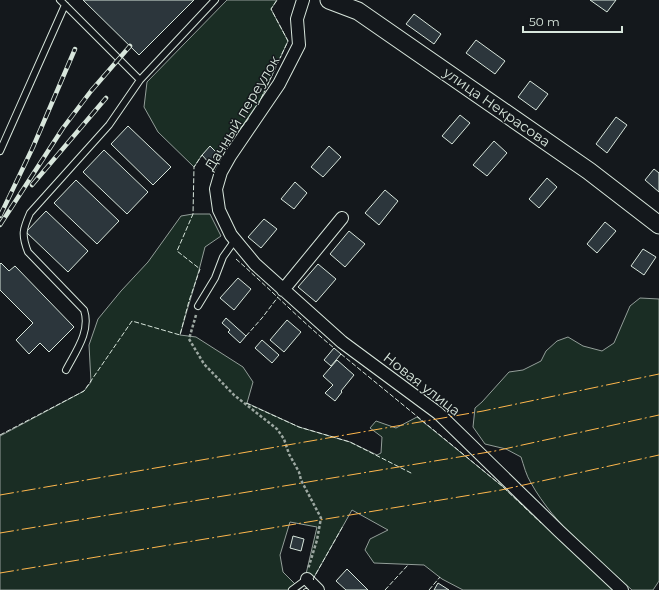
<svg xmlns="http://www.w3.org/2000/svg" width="659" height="590" viewBox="0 0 659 590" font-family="Montserrat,sans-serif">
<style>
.green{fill:#1a2d24;stroke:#939e99}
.building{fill:#2c363c;stroke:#d8e6dc}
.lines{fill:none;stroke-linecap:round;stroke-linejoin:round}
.service-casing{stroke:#d8e6dc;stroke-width:8}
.minor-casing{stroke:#d8e6dc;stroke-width:14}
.secondary-casing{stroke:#d8e6dc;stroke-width:19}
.path{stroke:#9da8a2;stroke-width:2.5;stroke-dasharray:3 2;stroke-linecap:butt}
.service{stroke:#14181c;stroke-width:6}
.minor{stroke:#14181c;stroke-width:12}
.secondary{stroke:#14181c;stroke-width:17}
.rail-casing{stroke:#d8e6dc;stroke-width:4.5}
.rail{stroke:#14181c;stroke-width:3;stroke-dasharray:9;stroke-linecap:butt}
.fence{stroke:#d8e6dc;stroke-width:1;stroke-dasharray:5 2;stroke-linecap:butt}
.power{stroke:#ffb74d;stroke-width:1;stroke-dasharray:14 3 2 3;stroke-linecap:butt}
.labels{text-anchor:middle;stroke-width:3;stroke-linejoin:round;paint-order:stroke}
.street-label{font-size:14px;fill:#d8e6dc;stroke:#14181c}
</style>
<rect width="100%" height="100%" fill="#14181c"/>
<!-- green -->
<path class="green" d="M227 0H277L271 9 288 41 257 108 219 155 210 147 202 155 194 167 158 132 144 107 147 82Z
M193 214H210L221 236 205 247C198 277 188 305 180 335L196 337 243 367 253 382 247 403 299 427 350 442 377 455 381 453 382 437 370 428 376 421 396 428 417 417 502 486 614 590H463L442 579 424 565 374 563 365 550 370 539 388 530 352 510 313 579 306 574 317 527 290 522 280 555 283 572 295 584 305 577 307 583 299 590H0V436L84 391 91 382 89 345 98 319 121 291 148 262 181 216Z
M640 298 659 299V581L653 590H632C596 557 555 526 531 483 526 475 524 466 521 457L506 449 485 444 473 427 475 408 482 402 509 372 523 370 541 361 546 351 557 341 568 337 583 346 602 351 614 343 630 306Z"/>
<!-- building -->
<path class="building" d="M83 0H194L139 55Z
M590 0H616L607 12Z
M414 14 441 34 434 44 406 24Z
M476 40 505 61 495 74 466 53Z
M530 81 548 94 536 110 518 97Z
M460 115 470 123 452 144 442 136Z
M616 117 627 125 607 153 596 144Z
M128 126 171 167 153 185 111 144Z
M494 141 507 153 487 176 473 165Z
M210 146 219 155 210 164 202 155Z
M329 146 341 157 323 177 311 167Z
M104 150 148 192 127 214 83 172Z
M654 169 659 173V192L645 180Z
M547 178 557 187 539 208 529 199Z
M76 180 119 221 97 244 54 203Z
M295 182 307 193 294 209 281 199Z
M385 190 398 201 379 225 365 213Z
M46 211 88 251 68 272 26 232Z
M264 219 277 229 261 248 248 237Z
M605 222 616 231 597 253 587 244Z
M349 231 365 244 345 267 330 254Z
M643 249 656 257 644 275 631 266Z
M1 263 9 271 15 266 74 327 49 352 40 343 29 354 16 340 33 323 0 290V264Z
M318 264 336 279 316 302 298 287Z
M238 278 251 289 234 310 220 298Z
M226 318 246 336 240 343 228 332 230 330 222 323Z
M287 320 301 332 284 352 270 340Z
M262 340 279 355 272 363 255 348Z
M334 348 341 354 331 366 324 360Z
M337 360 354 375 341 391 342 392 335 401 325 393 333 385 323 376Z
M293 536 304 539 301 551 290 548Z
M347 569 368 590H346L336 581Z
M438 583 449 590H434Z"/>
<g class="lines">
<defs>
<path id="service" d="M60 0 140 80
M0 151 65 5
M198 306 215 278 223 257 235 240
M66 370C76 351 91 331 84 310L28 252C21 234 23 229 30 213L109 125 140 80 215 0
M292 590 307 579"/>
<path id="minor" d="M303 0 297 19 299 45 279 84 230 156 221 172 216 189 219 210 231 235 255 264 342 342 438 413 559 531 622 590
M283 290 342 218
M307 579 318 590"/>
<path id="secondary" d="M329 0 358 11 589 171 659 225"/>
</defs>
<!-- service casing -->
<use href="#service" class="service-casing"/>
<!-- minor casing -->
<use href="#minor" class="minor-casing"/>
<!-- secondary casing -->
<use href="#secondary" class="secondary-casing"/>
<!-- path -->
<path class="path" d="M196 315 189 339 204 364 234 395 277 429 284 439 289 454 299 472 301 480 321 518 317 540 308 569"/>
<!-- service -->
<use href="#service" class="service"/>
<!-- minor -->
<use href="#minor" class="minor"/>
<!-- secondary -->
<use href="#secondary" class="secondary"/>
<defs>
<path id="rail" d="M32 185 106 98
M0 216 33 147 75 49
M0 225 63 128 91 91 130 46"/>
</defs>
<!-- rail casing -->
<use href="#rail" class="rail-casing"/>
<!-- rail -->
<use href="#rail" class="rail"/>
<!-- fence -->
<path class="fence" d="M258 105 288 41 271 9 277 0
M219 155 249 118
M236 259C269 288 300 320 334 348
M246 336 262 318 278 297
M341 354 502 486 541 523
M246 403 299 427 350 442 413 474
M0 435 84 391 132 321 180 335 189 301 200 269 177 251 193 214 194 167 202 155
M314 580 313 579 343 526
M303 590 306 588 308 590
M385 590 408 565
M429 590 440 577"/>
<!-- power -->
<path class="power" d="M0 495 483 411 659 374
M0 533 495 451 659 415
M0 573 501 490 659 455"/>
</g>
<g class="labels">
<!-- street labels -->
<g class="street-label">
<text transform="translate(497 107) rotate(35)" y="5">улица Некрасова</text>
<text transform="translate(242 113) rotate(-59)" y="5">Дачный переулок</text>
<text transform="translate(422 384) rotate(38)" y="5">Новая улица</text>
</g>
</g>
<!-- scale -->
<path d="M523 26v6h99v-6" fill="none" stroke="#d8e6dc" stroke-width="2"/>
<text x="529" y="26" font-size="12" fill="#d8e6dc" stroke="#14181c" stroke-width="3" paint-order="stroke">50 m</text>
</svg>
